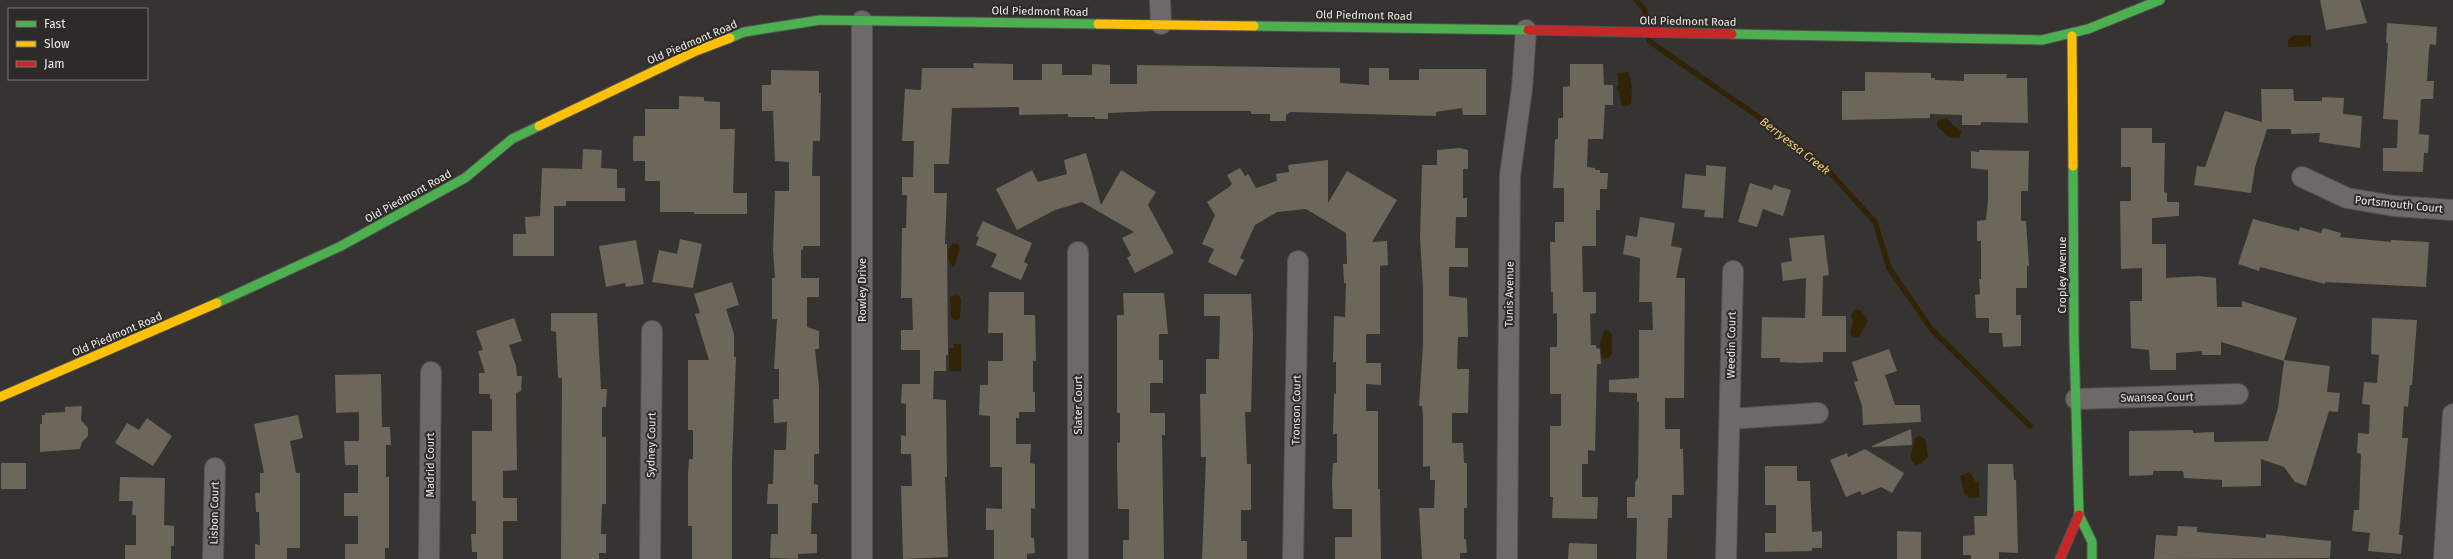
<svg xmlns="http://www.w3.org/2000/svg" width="2453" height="559" viewBox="0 0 2453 559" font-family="'Fira Sans',sans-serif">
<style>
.water{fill:#312406}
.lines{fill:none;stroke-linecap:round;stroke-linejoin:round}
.stream{stroke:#312406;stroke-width:5.5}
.building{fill:#6c675a}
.street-casing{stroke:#535250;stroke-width:22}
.fast-casing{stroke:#535250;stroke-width:11}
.slow-casing{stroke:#535250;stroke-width:11}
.jam-casing{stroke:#535250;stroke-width:11}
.street{stroke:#6c6a68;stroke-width:20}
.fast{stroke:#4caf50;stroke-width:9}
.slow{stroke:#ffc107;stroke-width:9}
.jam{stroke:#c62828;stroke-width:9}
.labels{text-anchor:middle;stroke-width:4;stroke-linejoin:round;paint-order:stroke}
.street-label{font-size:11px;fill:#ebeae7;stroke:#2d2b27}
.water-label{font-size:12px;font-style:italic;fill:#f2c972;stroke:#2d2b27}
</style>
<rect width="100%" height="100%" fill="#363432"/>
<!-- water -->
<path class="water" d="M2294 35H2311V46L2288 47V40Z
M1628 72C1633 83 1632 92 1631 104L1625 107 1621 105 1619 92 1616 90 1619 84 1617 74Z
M1947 118 1953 125 1962 131 1959 138H1950L1937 126V121Z
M952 243 958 244 960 248 954 268 949 262 948 251Z
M958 295 961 299 960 318 955 321 951 317 950 297Z
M1856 309 1862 311 1868 321 1859 338 1852 337 1850 332 1853 322 1851 314Z
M1605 329 1612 334V354L1606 359 1601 357 1600 343Z
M954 344H961V371H949V348H954Z
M1920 436 1926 440 1928 457 1920 464 1915 465 1910 458 1915 438Z
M1970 472 1975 481 1979 483V497L1969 498 1964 493 1960 476Z"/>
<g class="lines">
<!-- stream -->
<path class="stream" d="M1636 0 1644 9 1647 19
M1649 41 1773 127 1825 167 1875 222 1889 268 1932 330 2030 426"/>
</g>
<!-- building -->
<path class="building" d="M2320 0H2360L2367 23 2326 30Z
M2387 23 2437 27 2436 45 2430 44 2429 49 2427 81H2434L2433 99H2421L2419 134 2429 135 2428 153H2424L2423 172 2383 171V148H2397L2398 120 2383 119 2388 43H2386Z
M973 63 1013 64V80H1042V64H1062V75H1092V64L1110 65V84H1137V65L1340 68V83L1369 85V68H1389V80H1419V69H1486V115H1463L1462 108 1436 112V116L1291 112 1286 115V121H1270V114H1251V111H1156L1108 113V119H1095V117H1068V114L1019 115V107L952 108 949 164H934V193H947L945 244H947L948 355H946V371H934L933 399 946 400 947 477H945L948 557 903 559 901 486H912L911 454H901V435L906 436V404L901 403 902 384H920V350H901V330H913L912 298H901L902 228H906L907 195H902V177H913L914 141H902L905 89 921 90 922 68H974Z
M1570 64H1603L1604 85H1613V105H1605L1603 139H1588L1587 167 1595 168V170H1600V173H1608L1607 189H1600V210H1596V246H1582L1583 292H1596V313L1590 314 1591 345H1596V348L1600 349 1601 364H1597L1595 451 1588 450V464H1582V497H1598L1597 519 1552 518 1553 497H1550V426H1561V394H1550V347H1557V313L1553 314V292H1551L1550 242H1555V222H1564V188H1553L1554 169 1555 139H1558V118H1563V87L1570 86Z
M771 70 819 71V93H821L820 141H813L812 176H820V246H803V250H801V278H819V297H807V327L819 331V349H815L819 387V454H814V484L818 485V503H812L811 534H817V553L798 554V559L770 558 771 534H778V504H767L768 484H773L774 450H786L787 422 774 423 773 399H779V369H774L777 319H772V278H775L773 250 775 191H789V162L775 161 773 111H762V85H771Z
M1865 72 1931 73V78H1935V80L1964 81V74H2007L2006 78H2027L2028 123 1981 122V125H1962V115L1930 114V118L1842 120V91H1865Z
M2261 89H2293L2294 101H2322V97L2344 98 2343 114 2362 116 2360 148 2319 142 2320 133 2291 134V129H2267L2255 167 2251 193 2194 185 2197 166 2205 167 2225 111 2262 122Z
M679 96 704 97V101L720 102V129H735L733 193H747V214H694V212H660V181H645V161H633V139L634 136H645V109H679Z
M2121 128H2152V143H2165L2164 192 2167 193V202H2179V216L2152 218V244H2166V278L2198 276 2216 278 2217 307H2242V301L2297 318 2284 360 2330 366 2327 392 2340 393 2338 412 2329 411 2306 486 2295 482 2284 467 2261 459V486L2222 487V480L2184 478 2183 471H2153V475L2129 476V431L2193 430V433L2214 432V442L2268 441 2278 408 2284 361 2221 342V355H2202V351L2176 353V370H2150L2149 350 2131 348 2130 301H2142V268L2121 269 2120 201H2131V167H2121Z
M1460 148 1468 150V169H1463V198H1467V217H1456L1455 248H1468V267H1449V296L1467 298 1468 337H1458L1457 369H1469L1468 413H1452V443H1463L1464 463H1467V508H1464V539H1466L1467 553H1460V559H1422L1419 508H1434L1435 480H1430V466L1423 467V417L1422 406H1419L1423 345V288L1420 238 1422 165H1437V150Z
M583 149 602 150 601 168 617 169V188H625V201H566V206H554V256H513V234H526L525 217 540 216 542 168 582 169Z
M1979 150 2029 151 2028 191H2021V221H2026L2029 266H2027V288H2016V315H2021V346L2003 347 2002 333H1989V318H1976L1975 295 1980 294 1979 279H1981V241H1977V221L1986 220 1988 200V170L1971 168V151L1979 152Z
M1086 153 1101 205 1121 170 1156 192 1148 205 1174 253 1135 273 1127 258 1131 255 1122 238 1134 232 1082 202 1055 210 1017 230 996 189 1032 170 1038 182 1067 174 1064 160Z
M1328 160V203L1347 171 1397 200 1372 242 1387 241 1388 265 1380 266V334H1366V363H1381V385L1366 384V411H1378V489H1380L1381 559H1335V537H1352V509H1333L1332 482 1333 463H1337V434H1333L1334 394H1336V362H1333L1334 316 1345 317 1346 283H1344L1343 264H1347L1346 233 1306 209 1277 212 1255 225 1240 258 1244 260 1236 276 1208 262 1214 249 1202 244 1215 215 1207 202 1229 187 1232 184 1227 175 1240 168 1245 176 1248 174 1256 188 1277 181 1276 174 1289 172 1288 165Z
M1706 165 1726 167 1723 218 1704 217 1705 210 1682 208 1685 174 1706 176Z
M1750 183 1772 190 1774 185 1791 190 1783 216 1763 209 1757 227 1738 222Z
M1640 217 1675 223 1671 246 1682 248 1676 278H1685L1684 398H1665V429H1680V449H1683L1684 495H1672V518H1668L1667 559H1636L1637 518H1627V497H1635V483L1638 477 1639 402H1637V393L1609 392V380L1639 378V330H1653L1652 302H1639L1640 258 1623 254 1626 235 1637 237Z
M2253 219 2299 231 2300 227 2321 233 2323 228 2341 233 2340 237 2391 242V240L2429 242 2426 287 2325 282V284L2260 267 2259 271 2238 264Z
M983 221 1032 243 1024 262 1028 264 1021 280 991 267 997 254 976 245 979 237 976 236Z
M1824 235 1829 275 1823 276 1822 316H1846V352H1823V362L1799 363 1780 362V358H1761L1762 317 1805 318 1806 278 1783 281 1781 263 1792 261 1789 238Z
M680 239 702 244 693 288 652 282 659 250 677 254Z
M636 240 644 284 626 287 625 283 606 287 599 246Z
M732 282 739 305 726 309 734 334V357H736L732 462V559H692V526H688V475L689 459H693V430H688V360H709L695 314 700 313 694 294Z
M989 292H1024V315H1035L1036 361H1033V392H1035V412H1019V418H1016V444H1031L1030 463 1035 464V509L1031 508V538H1034L1035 553 1027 554V559H994V530H986V508L1002 509V467H990V416L979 415 980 385H988V361H1003V333H988Z
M1123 293H1164L1168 334H1159V360H1163V383H1150V413H1165V435H1162L1164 559H1123V540H1129V509H1118L1117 463V442L1120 443V413H1117V315H1124Z
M1204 294H1251L1253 335 1251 412H1245L1247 464H1251V510H1241V541H1247V559H1202L1206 457H1201L1200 394H1206V359H1219L1220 316H1204Z
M551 313H597L601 389H607L606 407H602V437H606V504H602L601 534H606V553H599V559H561L562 378H558L556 332 551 331Z
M514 318 522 341 509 345 516 366 517 376H522L521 391 516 393 517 470 503 471V498H517V521H503V559H477V552H472L471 534H476V501H472V431H492V399H490V394H479V373H485L478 351 483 350 476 331Z
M2372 318 2417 320 2412 385H2410L2408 407 2404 406 2402 438H2408L2399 535H2403L2401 554 2368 551 2370 533 2352 531 2354 510H2359L2361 454 2357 453 2358 433 2369 434 2370 405 2362 404 2364 382 2377 383 2379 355 2371 354Z
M1889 349 1897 371 1885 375 1895 405H1920L1921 422 1863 425 1862 406 1854 382 1858 381 1852 362Z
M381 374 382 427H390L391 445H386V477H389V548H385V559H345V544H358V516H344V493H358V465H345L344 441H359V412L336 413 335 375Z
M82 406 81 420 88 428V436L82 442 80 449 40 452V424H42V415H45V413L65 412V407Z
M298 415 303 438 290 441 296 473H300V548H287V559H255V544L260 545 259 512H256L255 493H260V473H264L254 424Z
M147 418 172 436 153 466 115 443 127 423 139 430Z
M1911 429 1912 445 1872 447V446Z
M1865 449 1904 473 1892 493 1881 487 1862 495 1860 491 1846 497 1830 460 1847 453 1848 457Z
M1 463H26V489H1Z
M1988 464H2013L2014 480H2016L2018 553 1999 552V559H1971V555H1963V536L1975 535 1974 516H1987Z
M1765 466H1797V481H1810L1812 532 1822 531V548H1812V551L1765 552V533H1776V505H1765Z
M120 477 165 478 164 525 174 526V546H171V559H125V545H136V515H132L133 501H119Z
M2178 526 2197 527V532L2266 538V534L2331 541 2330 558 2154 559 2156 535 2177 536Z
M1897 531 1921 532V559H1897Z
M1569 543 1597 544V559H1568Z"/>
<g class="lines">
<defs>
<path id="street" d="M1160 0 1161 24
M2302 177 2347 198 2394 206 2453 210
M1078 252V559
M2076 399 2238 394
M1730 419 1818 413
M213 559 215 468
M429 559 431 372
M650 559 652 331
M862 559V21
M1293 559 1298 261
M1507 559 1510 175 1522 89 1526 30
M1726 559 1733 271
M2444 559 2453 414"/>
<path id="fast" d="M1254 26 1528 30
M1732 34 2042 40 2088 29 2160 0
M730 38 744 32 820 20 1098 24
M2073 166 2074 339 2079 515 2092 542V559
M217 303 341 246 465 178 512 139 539 126"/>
<path id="slow" d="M1098 24 1254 26
M2072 36 2073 166
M539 126 696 51 730 38
M0 397 217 303"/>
<path id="jam" d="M1528 30 1732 34
M2060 559 2079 515"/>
</defs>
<!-- street casing -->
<use href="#street" class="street-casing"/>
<!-- fast casing -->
<use href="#fast" class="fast-casing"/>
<!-- slow casing -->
<use href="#slow" class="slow-casing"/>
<!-- jam casing -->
<use href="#jam" class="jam-casing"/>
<!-- street -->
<use href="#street" class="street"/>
<!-- fast -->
<use href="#fast" class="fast"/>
<!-- slow -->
<use href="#slow" class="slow"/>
<!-- jam -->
<use href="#jam" class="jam"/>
</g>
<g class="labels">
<!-- street labels -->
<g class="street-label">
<text transform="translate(1040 11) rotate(1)" y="4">Old Piedmont Road</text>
<text transform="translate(1364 15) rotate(1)" y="4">Old Piedmont Road</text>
<text transform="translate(1688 21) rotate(1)" y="4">Old Piedmont Road</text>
<text transform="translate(692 42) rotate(-23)" y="4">Old Piedmont Road</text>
<text transform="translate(408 196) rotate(-29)" y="4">Old Piedmont Road</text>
<text transform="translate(2399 204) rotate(6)" y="4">Portsmouth Court</text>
<text transform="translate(2062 275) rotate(-90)" y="4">Cropley Avenue</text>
<text transform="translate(862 290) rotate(-90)" y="4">Rowley Drive</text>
<text transform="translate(1509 294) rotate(-89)" y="4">Tunis Avenue</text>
<text transform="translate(117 334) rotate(-23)" y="4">Old Piedmont Road</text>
<text transform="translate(1731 345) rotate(-89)" y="4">Weedin Court</text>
<text transform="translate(2157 397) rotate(-1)" y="4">Swansea Court</text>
<text transform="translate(1078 405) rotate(-90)" y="4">Slater Court</text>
<text transform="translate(1296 410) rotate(-89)" y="4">Tronson Court</text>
<text transform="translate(651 445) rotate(-89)" y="4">Sydney Court</text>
<text transform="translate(430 465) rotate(-90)" y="4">Madrid Court</text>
<text transform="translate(214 513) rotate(-89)" y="4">Lisbon Court</text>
</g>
<!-- water labels -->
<g class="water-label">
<text transform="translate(1795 146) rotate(38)" y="4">Berryessa Creek</text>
</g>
</g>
<!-- legend -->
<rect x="8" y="8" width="140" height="72" fill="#2d2b27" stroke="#797774"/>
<rect x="16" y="21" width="20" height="6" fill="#4caf50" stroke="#797774"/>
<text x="44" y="28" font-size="12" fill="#ebeae7">Fast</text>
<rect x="16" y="41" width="20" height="6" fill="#ffc107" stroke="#797774"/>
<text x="44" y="48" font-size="12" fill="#ebeae7">Slow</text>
<rect x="16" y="61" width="20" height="6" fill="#c62828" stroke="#797774"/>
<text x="44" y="68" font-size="12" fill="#ebeae7">Jam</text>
</svg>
